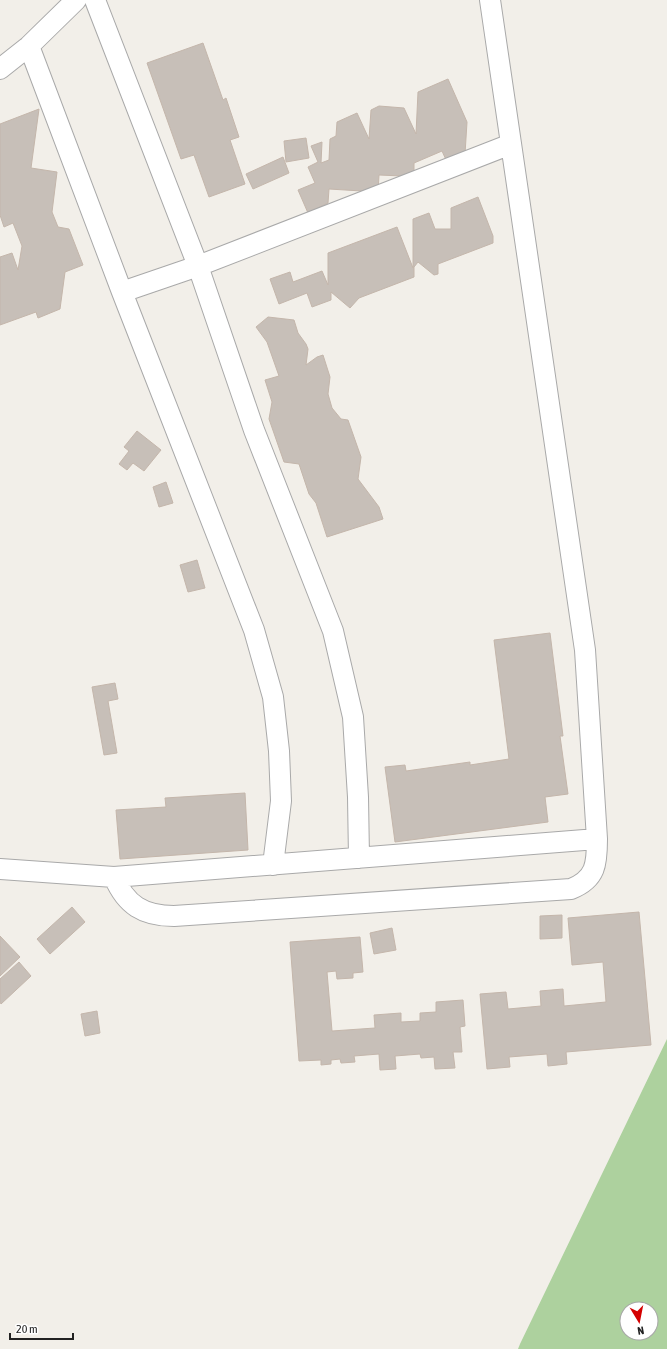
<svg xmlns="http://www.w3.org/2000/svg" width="667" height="1349" viewBox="0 0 667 1349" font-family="'Asap Condensed',sans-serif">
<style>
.forest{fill:#add19e;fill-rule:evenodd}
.building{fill:#c7bfb8;stroke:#c4b6ab}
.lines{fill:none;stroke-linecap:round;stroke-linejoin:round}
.minor-casing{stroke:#a9a9a9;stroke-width:22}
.minor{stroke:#fff;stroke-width:20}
</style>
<rect width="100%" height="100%" fill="#f2efe9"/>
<!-- forest -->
<path class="forest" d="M667 1039V1349H518L520 1344ZM627 1309H651V1333H627Z"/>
<!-- building -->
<path class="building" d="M203 43 223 100 226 98 239 137 230 140 245 184 209 197 194 155 181 159 147 63Z
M448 79 467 122 465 154 447 162 442 151 414 163V171L402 176 379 175 378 192 329 189 328 203 308 213 298 190 315 183 308 167 318 162 311 146 322 142 321 163 329 160 330 139 336 136 337 122 357 113 369 139 371 110 379 106 404 108 416 134 418 92Z
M39 109 31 168 57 172 52 212 58 227 69 229 83 265 65 272 60 309 38 318 36 312 0 325V257L12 253 18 270 22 246 13 223 4 227 0 215V124Z
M306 138 309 158 286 162 284 141Z
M283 157 289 173 253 189 246 174Z
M478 197 493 236V243L438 264V274L434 275 418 262 414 267V277L359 298 350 308 331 292V300L312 307 307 293 279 304 270 279 290 272 293 282 322 271 328 285V253L397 227 413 268V219L429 213 435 229H451V208Z
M268 317 294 320 298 333 306 344 308 349 306 365 317 357 323 355 330 377 328 394 332 408 341 419 348 420 361 457 358 479 379 507 383 519 327 537 316 503 309 494 299 464 284 462 269 419 272 402 265 380 279 376 267 342 256 327Z
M137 431 161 450 144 471 133 463 127 470 119 464 129 451 124 447Z
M166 482 173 503 159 507 153 487Z
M197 560 205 588 188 592 180 565Z
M550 633 563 736H560L568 794 545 797 548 822 395 842 385 767 405 765 406 771 470 762V765L509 759 494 640Z
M115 683 118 699 108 701 117 753 104 755 92 687Z
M245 793 248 850 120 859 116 810 166 807 165 798Z
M72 907 85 922 50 954 37 939Z
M639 912 651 1045 566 1052 567 1064 548 1066 547 1054 509 1057 510 1067 487 1069 480 994 506 992 508 1009 541 1006 540 991 563 989 564 1006 606 1002 603 962 572 965 568 918Z
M562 915V938L540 939V916Z
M392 928 396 950 374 954 370 933Z
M0 936 20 957 0 976Z
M360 937 363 972 353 973V978L337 979 336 971 327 972 332 1031 375 1028 374 1015 401 1013V1022L420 1021V1013L436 1012V1002L463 1000 465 1026 460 1027 462 1052H453L455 1068 435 1069 434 1057 421 1058 420 1054 395 1056 396 1069 380 1070 379 1054 354 1056 355 1062 341 1063 340 1059 331 1060V1064L321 1065V1060L299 1061 290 942Z
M19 962 31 976 1 1004 0 1002V979Z
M97 1011 100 1033 85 1036 81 1014Z"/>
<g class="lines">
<defs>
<path id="minor" d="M95 0 198 266 254 430 333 631 353 717 358 797 359 858
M29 46 122 292 254 630 273 697 279 751 281 801 273 865
M0 69 29 46 76 0
M122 292 198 266 511 144
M0 869 114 877 597 839
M114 877C126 905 143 916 174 916L571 889C596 879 597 864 597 839L585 650 490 0"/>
</defs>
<!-- minor casing -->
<use href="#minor" class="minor-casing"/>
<!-- minor -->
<use href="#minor" class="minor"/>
</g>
<!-- north arrow -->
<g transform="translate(639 1321) rotate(170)"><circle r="19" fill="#ffffff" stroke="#a7a7a7"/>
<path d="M0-3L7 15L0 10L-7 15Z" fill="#d40000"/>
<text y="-6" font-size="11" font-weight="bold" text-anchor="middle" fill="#222222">N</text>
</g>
<!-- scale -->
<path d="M10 1333v6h63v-6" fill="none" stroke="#222222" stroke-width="2"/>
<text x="16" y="1333" font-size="12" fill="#222222" stroke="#ffffff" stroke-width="3" paint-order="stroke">20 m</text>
</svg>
